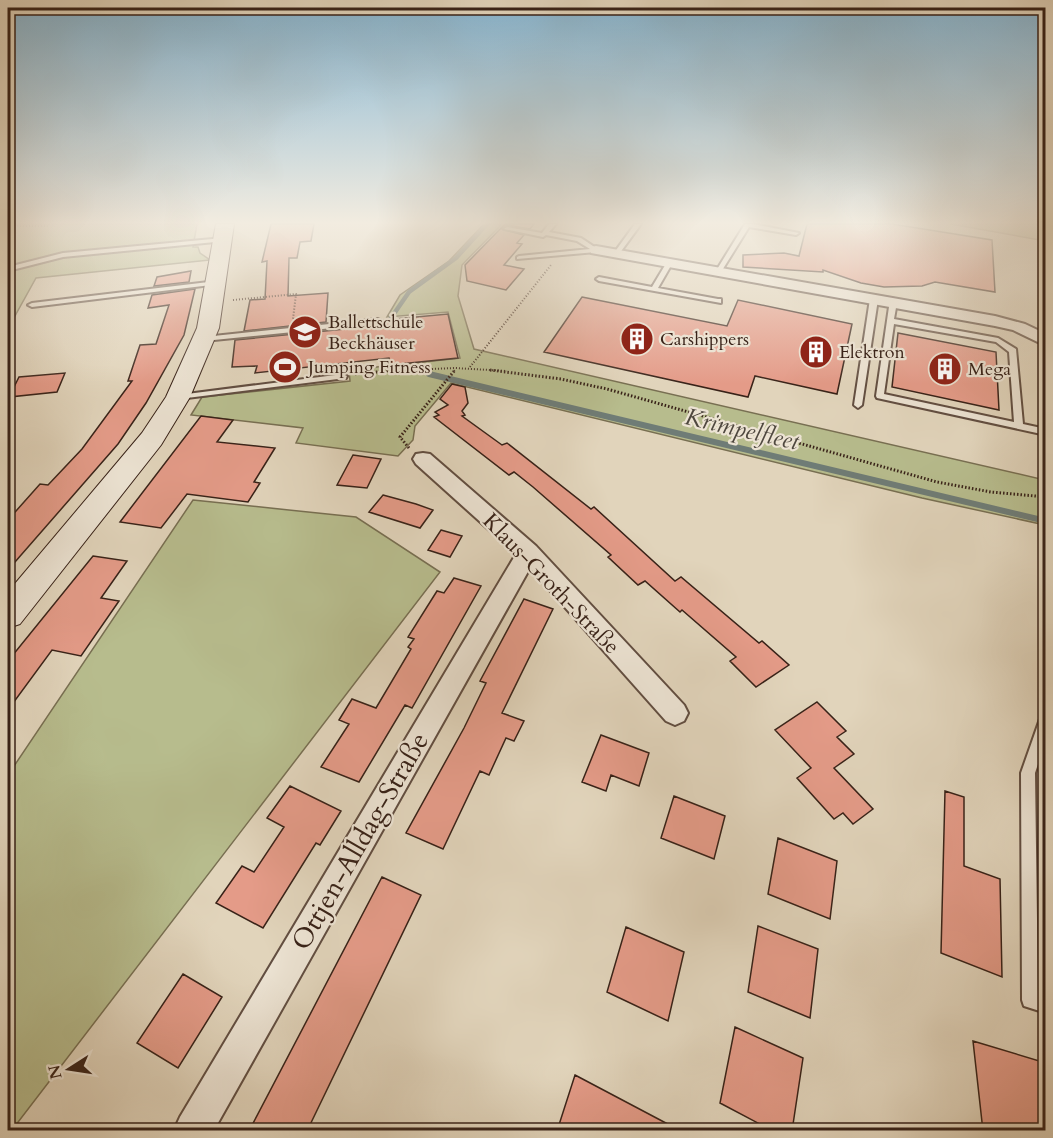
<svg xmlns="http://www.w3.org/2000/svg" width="1053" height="1138" viewBox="0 0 1053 1138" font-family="Cardo,serif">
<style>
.green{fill:#b7bc8d;stroke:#786f52;stroke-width:1.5}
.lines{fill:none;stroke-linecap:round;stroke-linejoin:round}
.stream-far1{stroke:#6f7c76;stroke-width:4.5}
.stream{stroke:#6f7c76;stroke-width:6}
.building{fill:#e49b88;stroke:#382218;stroke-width:1.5}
.lane-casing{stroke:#624e41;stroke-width:4}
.street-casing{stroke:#624e41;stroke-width:4}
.secondary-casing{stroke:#382218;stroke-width:2}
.path-far1{stroke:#382218;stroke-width:2;stroke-dasharray:1 2;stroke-linecap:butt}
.path{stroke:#382218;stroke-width:3;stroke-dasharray:1.5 2;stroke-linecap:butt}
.lane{fill:#ece3d3;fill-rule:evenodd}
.street{fill:#ece3d3;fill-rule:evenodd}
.secondary{fill:#ece3d3;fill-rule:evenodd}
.labels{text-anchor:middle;stroke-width:4.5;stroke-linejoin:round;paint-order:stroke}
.far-poi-label{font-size:18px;fill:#382218;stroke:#ece3d3;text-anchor:start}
.street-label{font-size:22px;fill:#382218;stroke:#ece3d3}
.water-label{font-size:24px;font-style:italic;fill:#4f483f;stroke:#ece3d3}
.near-street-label{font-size:27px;fill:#382218;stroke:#ece3d3}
</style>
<rect width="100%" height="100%" fill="#e1d4bb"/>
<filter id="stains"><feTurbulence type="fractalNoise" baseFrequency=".00333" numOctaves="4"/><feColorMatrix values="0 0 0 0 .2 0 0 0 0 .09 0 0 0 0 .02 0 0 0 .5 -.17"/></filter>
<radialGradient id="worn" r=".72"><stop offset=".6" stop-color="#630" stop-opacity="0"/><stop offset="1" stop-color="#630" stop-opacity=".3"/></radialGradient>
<!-- green -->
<path class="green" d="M8 224H197L193 247H198L200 253 210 260 36 278 10 325 8 336Z
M484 224H502L462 265 458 296 474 349 1045 480V525L922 498 451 383 415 426 413 440 398 456 296 443 303 428 191 415 202 397 350 381 349 370 460 358 448 312 387 317 400 295 449 261Z
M951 224H1045V276L1040 240Z
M193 500 356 517 440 572 12 1130H8V775Z"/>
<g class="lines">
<!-- stream-far1 -->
<path class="stream-far1" d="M391 318 409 292 456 258 487 224"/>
<!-- stream -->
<path class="stream" d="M429 374 1046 521"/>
</g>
<!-- building -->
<path class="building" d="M271 224H314L311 241 300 242 297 258H289L288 296 328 293 326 322 244 331 250 300 265 299 267 261 262 262Z
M505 224H534L530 229 507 225 502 229 524 235 517 243 522 244 504 265 524 269 506 290 467 281 465 265Z
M807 224H892L992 240 995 292 935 282 922 286 884 287 861 283 823 270V272L743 267V255L784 253 799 256Z
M191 271 189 282 154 286 157 277Z
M195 289 184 335 146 403 118 444 8 570V520L40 484 48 485 82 449 132 381H128L140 345 156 344 169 305 148 308 152 295Z
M582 297 727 326 738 300 852 324 837 394 755 376 748 397 544 352Z
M448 314 458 358 390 365 389 358 255 373 257 366 232 367 235 340 385 325 384 320Z
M898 333 996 352 999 410 892 387Z
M65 373 57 392 9 397 19 377Z
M452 384 465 387 468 403 462 411 465 415 462 416 502 445 507 443 591 509 594 507 675 581 681 577 759 643 762 641 789 665 756 687 730 661 736 657 682 610 680 612 645 581 638 585 608 557 611 555 533 487 514 472 509 475 434 417 439 415 435 412 448 405 440 399Z
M201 416 233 420 217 442 275 448 254 482 260 483 248 502 187 494 161 528 120 522Z
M353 455 381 459 367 488 337 485Z
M383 495 416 504 433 510 420 528 369 512Z
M441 530 462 536 450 557 428 550Z
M93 556 127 561 101 598 119 601 81 656 52 650 8 710V661Z
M454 578 481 586 412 708 405 705 359 782 321 767 349 724 339 720 352 699 376 708 411 649 408 647 414 639 408 637 437 591 444 593Z
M524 599 553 609 502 713 524 721 514 741 506 738 489 775 480 771 443 849 406 833 464 728 486 683 480 681Z
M817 702 846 731 837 737 854 754 834 768 873 809 853 824 843 813 834 819 797 778 811 768 775 730Z
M601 735 649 753 639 786 611 775 606 791 582 782Z
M290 786 341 811 320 845 316 843 263 928 216 903 242 866 254 872 284 827 267 818Z
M945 791 964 797V866L1000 879 1002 977 941 953Z
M674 796 725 816 714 859 661 838Z
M778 838 837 861 830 919 768 894Z
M382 877 421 895 307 1131H249Z
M758 926 818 949 810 1018 748 992Z
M626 927 684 952 668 1021 607 992Z
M183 974 222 997 178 1068 137 1043Z
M735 1027 803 1058 792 1131H773L720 1103Z
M973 1041 1046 1063V1131H983Z
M575 1075 681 1131H557Z"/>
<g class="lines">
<defs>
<path id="lane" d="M549 224H556L549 232 581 238 599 250 596 252 517 259V257L519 256 590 249 577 241 546 235 543 237 504 229 507 227 542 233Z
M635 224H641L619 254H615L614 253Z
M745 224H753L799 233 796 235 749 227 721 272H717L716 271Z
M223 238 226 240 225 241 63 257 8 271V267L63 253Z
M670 260 673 262 658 288 718 299H721V303L599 281 596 279 599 277 652 287 667 262Z
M217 281 219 282V284L32 307 28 305 32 303Z
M874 297 878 299 862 405 858 408 854 405 870 299Z
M890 300 897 302 894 319 998 338 1016 349 1023 424 1046 429V435L877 398 876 396ZM894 324 996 342 1009 352 1014 422 884 394Z
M378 319 382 321 381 323 204 341 200 339 204 337Z
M343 374 347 376 346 378 179 399 175 397 179 395Z
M1046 714V740L1035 773 1038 994 1046 997V1013L1024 1006 1022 1000 1021 773 1040 719 1042 715Z"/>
<path id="street" d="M596 246 995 316 1025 324 1046 334V346L1013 330 995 326 591 253V247Z
M423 453 430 454 536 546 684 705 688 713 684 721 675 725 666 721 530 568 214 1130H174L180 1117 516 554 416 464 413 459 416 454Z"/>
<path id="secondary" d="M216 224H234L219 328 190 397 161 445 20 624 8 628V592L142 433 166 397 197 328Z"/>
</defs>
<!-- lane casing -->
<use href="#lane" class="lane-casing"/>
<!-- street casing -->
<use href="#street" class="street-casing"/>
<!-- secondary casing -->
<use href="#secondary" class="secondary-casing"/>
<!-- path-far1 -->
<path class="path-far1" d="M8 226H50
M233 300 296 294 293 319
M470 367 551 265
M381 371 455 368 507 371
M454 371 456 369"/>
<!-- path -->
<path class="path" d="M490 370 561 379 607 389 937 482 991 492 1046 497
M355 374 398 370
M409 448 400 437 455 370"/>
<!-- lane -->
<use href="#lane" class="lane"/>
<!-- street -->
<use href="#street" class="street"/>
<!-- secondary -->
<use href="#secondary" class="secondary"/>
</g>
<!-- sky -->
<linearGradient id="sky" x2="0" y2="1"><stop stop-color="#86b6d3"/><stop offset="0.58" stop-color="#f2ece0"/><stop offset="1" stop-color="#f2ece0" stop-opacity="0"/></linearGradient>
<rect width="1053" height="384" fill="url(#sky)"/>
<!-- icons -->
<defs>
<symbol id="school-disc" viewBox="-11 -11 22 22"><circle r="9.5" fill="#8f2418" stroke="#ece3d3"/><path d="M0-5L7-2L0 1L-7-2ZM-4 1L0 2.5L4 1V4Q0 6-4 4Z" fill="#fff"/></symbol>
<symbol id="building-disc" viewBox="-11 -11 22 22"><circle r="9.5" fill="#8f2418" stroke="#ece3d3"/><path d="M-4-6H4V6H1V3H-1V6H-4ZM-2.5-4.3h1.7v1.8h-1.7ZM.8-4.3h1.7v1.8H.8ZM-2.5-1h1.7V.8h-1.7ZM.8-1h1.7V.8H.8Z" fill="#fff"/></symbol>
<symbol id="stadium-disc" viewBox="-11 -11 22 22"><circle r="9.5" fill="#8f2418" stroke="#ece3d3"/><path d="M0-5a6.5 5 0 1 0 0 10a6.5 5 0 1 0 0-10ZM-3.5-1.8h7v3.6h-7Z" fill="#fff"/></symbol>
</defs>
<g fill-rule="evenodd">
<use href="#school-disc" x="286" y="313" width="38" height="38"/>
<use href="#building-disc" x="618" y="320" width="38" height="38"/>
<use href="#building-disc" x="797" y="333" width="38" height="38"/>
<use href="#stadium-disc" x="266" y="348" width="38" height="38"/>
<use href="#building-disc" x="926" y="350" width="38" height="38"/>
</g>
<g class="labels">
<!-- far-poi labels -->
<g class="far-poi-label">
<text x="328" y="328">Ballettschule<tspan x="328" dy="21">Beckhäuser</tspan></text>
<text x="660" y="345">Carshippers</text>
<text x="839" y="358">Elektron</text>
<text x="308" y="373">Jumping Fitness</text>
<text x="968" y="375">Mega</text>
</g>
<!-- street labels -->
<g class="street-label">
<text transform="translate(552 583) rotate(46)" y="8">Klaus-Groth-Straße</text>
</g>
<!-- water labels -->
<g class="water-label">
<text transform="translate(742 429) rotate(13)" y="8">Krimpelfleet</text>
</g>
<!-- near-street labels -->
<g class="near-street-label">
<text transform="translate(360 841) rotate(-60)" y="9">Ottjen-Alldag-Straße</text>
</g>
</g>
<!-- margin -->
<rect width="1053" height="1138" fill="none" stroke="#e1d4bb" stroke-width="30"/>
<rect x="9" y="9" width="1035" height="1120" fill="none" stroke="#382218" stroke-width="3"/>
<rect x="15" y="15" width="1023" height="1108" fill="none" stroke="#382218" stroke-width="1.5"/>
<!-- north arrow -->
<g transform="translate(69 1069) rotate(258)" stroke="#ece3d3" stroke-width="4.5" paint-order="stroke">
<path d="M0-4.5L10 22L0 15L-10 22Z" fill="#382218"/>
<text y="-9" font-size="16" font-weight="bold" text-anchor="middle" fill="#382218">N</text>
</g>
<rect width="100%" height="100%" filter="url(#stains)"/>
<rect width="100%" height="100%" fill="url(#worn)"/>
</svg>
